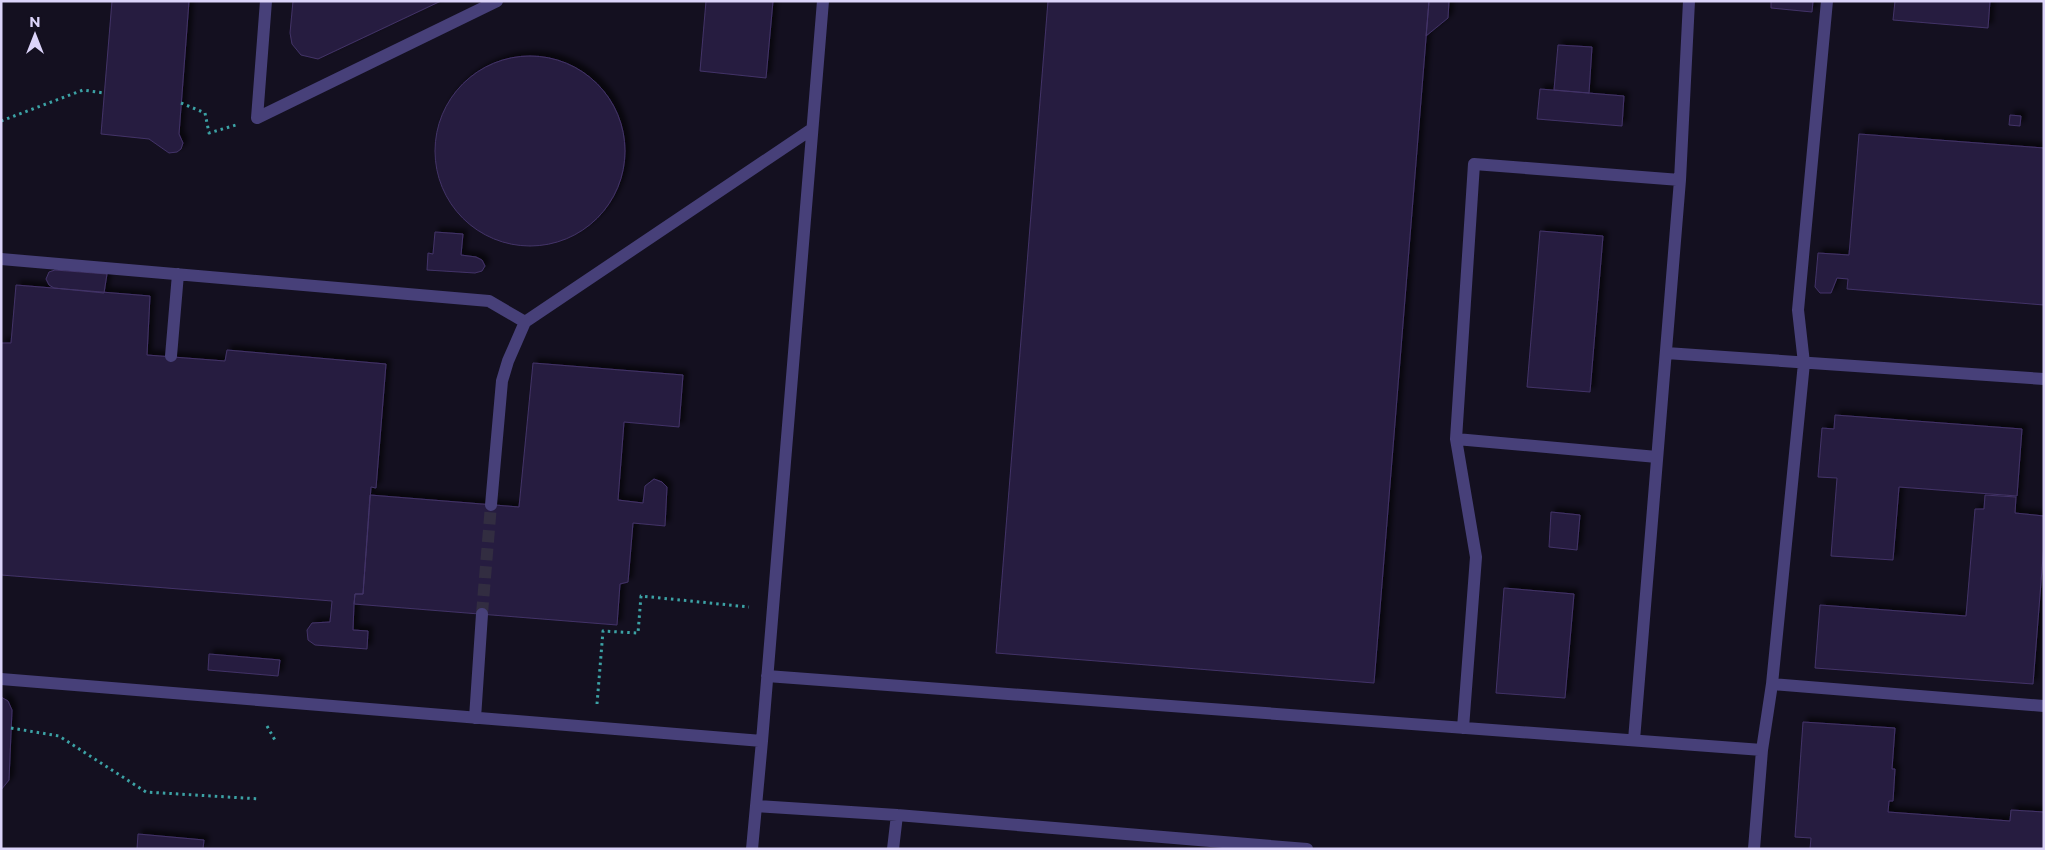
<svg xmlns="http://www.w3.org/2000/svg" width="2045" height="850" viewBox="0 0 2045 850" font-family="Montserrat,sans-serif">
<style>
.building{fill:#281e3f;stroke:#423368;filter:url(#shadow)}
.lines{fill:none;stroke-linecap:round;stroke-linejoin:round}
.minor-tunnel{stroke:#322d41;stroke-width:12;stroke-dasharray:12 6;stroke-linecap:butt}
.path{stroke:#3ca2a5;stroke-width:3;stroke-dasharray:2.5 4;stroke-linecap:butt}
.minor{stroke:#474079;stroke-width:12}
</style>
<defs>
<filter id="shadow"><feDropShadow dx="4.5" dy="-4.5" stdDeviation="2.5" flood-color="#0009"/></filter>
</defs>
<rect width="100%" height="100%" fill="#141020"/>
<!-- building -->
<path class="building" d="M112 1H189L179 134 183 143 181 149 177 152 169 153 149 139 101 134Z
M293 1H441L318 59 301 55 292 44 290 33Z
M706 1H773L766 78 700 71Z
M1048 1H1429L1374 683 996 653Z
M1429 1H1449L1448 18 1426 36Z
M1771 1H1813L1812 12 1771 8Z
M1895 1H1990L1988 28 1893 20Z
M1558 45 1592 47 1589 93 1554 90Z
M435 151a95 95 0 1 1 190 0a95 95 0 1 1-190 0Z
M1540 89 1624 96 1622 126 1537 119Z
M2010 115 2021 116 2020 126 2009 125Z
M1859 134 2044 148V305L1847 289 1848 279 1837 278 1831 293H1820L1815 287 1818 253 1849 255Z
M1540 231 1603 236 1590 392 1527 387Z
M435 232 463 234 461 255 476 257 482 260 485 266 482 271 475 273 427 270 428 253 433 254Z
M55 270 107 274 104 293 54 288 49 285 46 279 49 272Z
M16 285 150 296 147 355 225 361 227 350 386 364 376 488 371 487 363 594H355L354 604 353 630 368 631 367 649 315 645 308 640 307 630 312 623 330 622 332 601 1 575V343H11Z
M533 363 683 375 679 427 624 422 618 500 643 503 645 486 654 479 662 482 667 487 665 526 633 523 628 582 620 584 617 625 354 604 355 594H363L370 495 519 507Z
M1835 415 2022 429 2017 496 1899 487 1893 560 1831 556 1837 478 1818 477 1822 428 1834 429Z
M1985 495 2016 497 2015 513 2044 516V544L2033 684 1815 668 1820 605 1966 616 1975 509H1984Z
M1551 512 1580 515 1577 550 1549 547Z
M1504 588 1574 594 1565 698 1496 693Z
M209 654 280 660 278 676 208 670Z
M1 697 8 701 12 710 9 780 1 790Z
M1803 722 1895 728 1892 769H1895L1893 801H1889L1888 812 2010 821 2011 810 2044 812V849H1810L1811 838 1795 837Z
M138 834 204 840 203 849H137Z"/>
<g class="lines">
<!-- minor-tunnel -->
<path class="minor-tunnel" d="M482 614 491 505"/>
<!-- path -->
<path class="path" d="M181 103 205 113 209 133 236 125
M1 121 83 90 104 93
M597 704 603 631 638 633 641 596 749 607
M267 726 276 742
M11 728 59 736 146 792 260 799"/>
<!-- minor -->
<path class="minor" d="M266 1 257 118 497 1
M1 259 489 301 525 322
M1666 353 2044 379
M171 356 178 274
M1456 439 1657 457
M491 505 502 381 508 361 525 322 812 129
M767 676 1762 750
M1 679 762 741 823 1
M1772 684 2044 706
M475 718 482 614
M1463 728 1476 557 1456 439 1474 164 1680 180
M1634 740 1680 180 1689 1
M762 741 756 806 897 815 1307 849
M752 849 756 806
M893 849 897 815
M1754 849 1762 750 1772 684 1804 363 1798 310 1827 1"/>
</g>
<!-- border -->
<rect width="2045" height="850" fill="none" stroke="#dcd4fa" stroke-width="5"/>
<!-- north arrow -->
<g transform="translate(35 35)" stroke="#141020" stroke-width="4" paint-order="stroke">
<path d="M0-4L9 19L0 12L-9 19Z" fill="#dcd4fa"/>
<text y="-8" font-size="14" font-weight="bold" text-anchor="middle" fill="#dcd4fa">N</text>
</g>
</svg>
